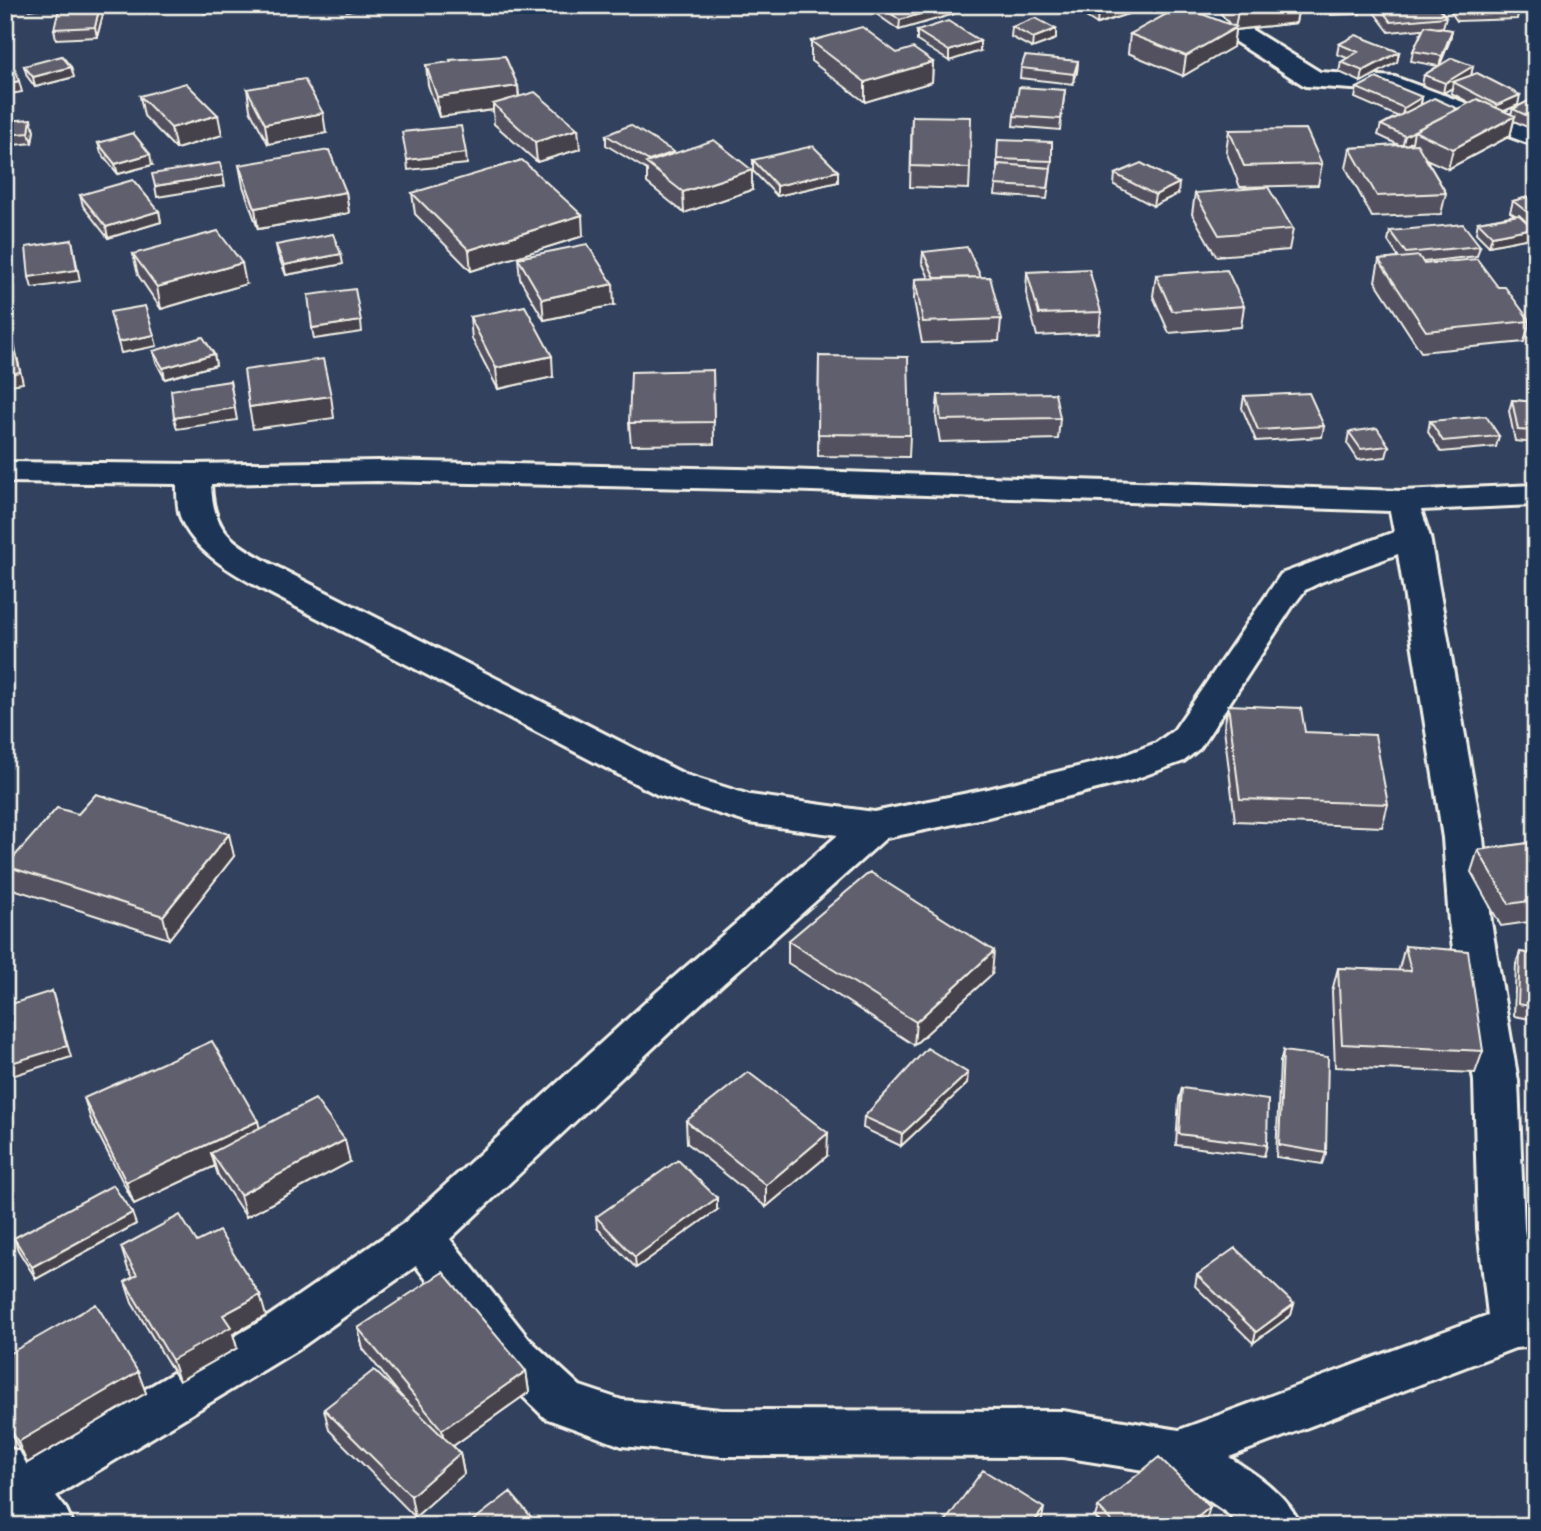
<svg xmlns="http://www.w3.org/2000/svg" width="1541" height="1531" viewBox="0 0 1541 1531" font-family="Mali,sans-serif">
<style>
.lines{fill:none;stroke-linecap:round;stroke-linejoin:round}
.minor-casing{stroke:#f4f1e8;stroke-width:6}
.minor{fill:#1d3557;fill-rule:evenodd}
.wall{fill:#53515e;stroke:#f4f1e8;stroke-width:2}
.shaded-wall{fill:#44424c;stroke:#f4f1e8;stroke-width:2}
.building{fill:#615e6d;stroke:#f4f1e8;stroke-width:2}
</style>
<rect width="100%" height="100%" fill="#31415e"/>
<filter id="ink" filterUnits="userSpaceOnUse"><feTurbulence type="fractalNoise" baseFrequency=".0143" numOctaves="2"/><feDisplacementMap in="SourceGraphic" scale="14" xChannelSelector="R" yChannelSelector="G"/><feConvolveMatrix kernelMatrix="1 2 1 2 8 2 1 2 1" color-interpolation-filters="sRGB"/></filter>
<g filter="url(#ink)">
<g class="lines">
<defs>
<path id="minor" d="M1182 5H1212L1320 72 1395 77 1536 129V146L1383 91 1305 86 1185 10Z
M378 461 783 470 1402 491 1536 485V505L1421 510 1430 537 1483 838 1491 922 1518 1081 1524 1229 1536 1304V1346L1515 1348 1229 1457C1258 1476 1287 1494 1301 1526H1240L1227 1513 1169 1474 1063 1457 721 1456 622 1446 545 1418 495 1369 416 1266 300 1348 56 1496 66 1509 74 1526H17L12 1520 5 1523V1447L23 1453 27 1459 266 1318 404 1223 658 991 838 835 749 823 658 795 260 588C231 572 192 550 180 516 177 506 177 495 177 484L5 482V462L193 464ZM378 481 783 490 1390 511 1394 532 1281 574 1174 730 1156 743 1122 756 988 789 874 812 750 795 686 775 271 564C231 541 213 532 211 484ZM1398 554 1443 838 1449 922 1474 1081 1478 1229 1488 1315 1179 1430 1063 1411 721 1410 622 1400 580 1386 529 1339 450 1239 688 1015 886 838 988 817 1132 780 1184 761 1200 748 1292 607 1305 590 1321 582Z"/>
</defs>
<!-- minor casing -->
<use href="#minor" class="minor-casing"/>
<!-- minor -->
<use href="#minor" class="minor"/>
</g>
<!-- wall -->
<path class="wall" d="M341 5H373L347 11Z
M876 5H955L954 14 899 30 875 13Z
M1071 5H1146V8L1097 24 1075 10V6Z
M1214 5H1299L1296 23 1235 30 1233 47 1183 76 1128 53 1130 34 1231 26Z
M1305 5H1362L1360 14 1331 15 1327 8H1307Z
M1370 5H1436L1446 17 1443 27 1436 28 1452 30 1450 40 1440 65 1473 66 1471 75 1518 105 1505 111 1511 114 1513 109 1536 97V131L1514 121 1510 136 1448 169 1426 159 1446 193 1441 214 1372 217 1346 168 1350 148 1399 145 1378 135 1381 125 1397 116 1355 98 1357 88 1422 97 1421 105 1458 109 1470 103 1451 93 1452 88 1443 93 1422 85 1424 75 1438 66 1411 61 1413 51 1423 29 1389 32 1370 7Z
M1446 5H1517L1519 9 1517 19 1457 21Z
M103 14 97 37 56 39 54 29Z
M1012 27 1056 29V39L1032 48 1011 37Z
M917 31 980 51 949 61 917 41Z
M811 41 897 53 933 62 932 82 865 102 811 61Z
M1339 44 1399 52 1397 62 1361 82 1339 72 1341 62 1347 58 1337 54Z
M1078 61 1077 72 1073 84 1020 78 1021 68Z
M426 65 518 86 519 96 580 149 537 162 494 124 493 110 439 117 428 85Z
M24 66 74 77 35 87 27 76Z
M247 89 326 133 268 144 250 110Z
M1065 90 1060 130 1013 126 1014 116Z
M140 96 222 135 176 149 144 116Z
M912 116 970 168 969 189 910 187Z
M5 121 34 130 32 143 5 146Z
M1229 130 1322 164 1318 185 1240 187 1226 151Z
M606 135 674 153 752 190 684 213 647 183V170L606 145Z
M998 140 1052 161 1047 199 995 195 998 169H997Z
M98 143 152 165 118 174 101 153Z
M5 149 15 159 12 175 5 176Z
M753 160 838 171V182L777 196 753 171Z
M239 165 346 192 349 213 258 229 243 186Z
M1115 174 1178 194 1153 206 1114 185Z
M412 193 583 236 471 271 415 214Z
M1195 193 1293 229 1289 250 1216 256 1192 214Z
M80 195 159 211 161 222 108 238 83 206Z
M1536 195V232L1533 229 1530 238 1489 246 1476 233 1478 222 1515 215 1510 212 1513 201Z
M1390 231 1480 246 1477 256 1423 262 1424 264 1498 287 1530 321 1524 342 1421 352 1375 281 1379 260 1399 258 1388 241Z
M276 245 343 264 286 275 278 255Z
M923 252 1001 319 999 341 922 343 914 300 915 279 929 278 922 262Z
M133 254 246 284 161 309 138 275Z
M518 258 614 305 544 320 520 279Z
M1027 272 1101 312 1099 333 1037 336 1026 293Z
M1156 275 1244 306 1241 327 1169 333 1153 296Z
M470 317 553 377 498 389 472 339Z
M153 351 214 354 216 365 165 379 156 362Z
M819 356 910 435 909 457 818 456Z
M713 370 714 444 631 445 629 423Z
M938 395 1060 418 1058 439 940 442 936 417Z
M1244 396 1324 426 1322 437 1256 441 1242 408Z
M1512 400 1536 402V443L1515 441 1509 411Z
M1430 421 1499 436 1496 447 1441 452 1428 432Z
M1349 432 1389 446 1386 457 1358 460 1347 443Z
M1228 705 1305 732 1388 804 1382 827 1235 821 1224 728Z
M78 814 234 856 169 939 13 889 6 866Z
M1536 842V921L1501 926 1471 872 1478 850Z
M788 941 992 974 914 1045 788 963Z
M1405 946 1483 1051 1475 1073 1335 1067 1332 991 1338 968 1399 971V969Z
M1520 952 1536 955V1020L1514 1016 1516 964Z
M1283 1051 1326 1153 1322 1164 1276 1157 1280 1062Z
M967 1084 901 1146 863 1128 864 1117Z
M1182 1088 1267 1145 1264 1156 1176 1145 1179 1099Z
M84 1098 259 1128 350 1162 246 1217 218 1175 215 1166 134 1204 91 1120Z
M686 1121 827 1156 766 1207 687 1143Z
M717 1210 636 1268 597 1228 596 1217Z
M136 1224 36 1279 18 1250 14 1238Z
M197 1242 266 1316 233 1334 237 1348 179 1381 132 1303 125 1282 133 1277 128 1269 121 1247Z
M1197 1275 1294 1304 1291 1315 1253 1343 1195 1286Z
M358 1328 526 1371 529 1392 453 1446 460 1453 464 1474 415 1517 329 1430 324 1409 401 1396 363 1349Z
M5 1356 138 1372 146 1393 27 1463 5 1424Z
M1098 1507 1207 1517 1197 1526H1104L1095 1517Z"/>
<!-- shaded-wall -->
<path class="shaded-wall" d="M27 5H57V6L29 10Z
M100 5 103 14 97 37 95 27Z
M203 5H245L246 7 204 13Z
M346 5H373L347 11Z
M949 5H955L954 14 899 30 900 20Z
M1123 5H1146V8L1097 24 1098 14Z
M1285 5H1299L1296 23 1235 30 1233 47 1183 76 1186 56 1235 28 1238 11Z
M1056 29V39L1032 48 1033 38Z
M1452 30 1450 40 1439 66 1442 56Z
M980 41V51L949 61V51Z
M1399 52 1397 62 1361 82 1363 71Z
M1078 61 1077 72 1073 84 1074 74Z
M933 62 932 82 865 102V82Z
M1473 66 1471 76 1453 82 1452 88 1443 93 1445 83Z
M71 67 74 77 35 87 33 77Z
M19 81 22 92 5 95V84Z
M518 86 519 106 493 104V110L439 117 437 97Z
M1520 95 1518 105 1495 115 1497 105Z
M1422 97 1420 108 1401 118 1404 108Z
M323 113 326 133 268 144 265 124Z
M218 115 222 135 176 149 171 128Z
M1515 116 1510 136 1448 169 1453 149Z
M31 119 34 130 32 143 29 133Z
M578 129 580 149 537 162 535 142Z
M1414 131 1412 142 1402 147 1405 136Z
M12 149 15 159 12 175 10 165Z
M466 153 467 164 408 170 407 160Z
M150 154 152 165 118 174 115 164Z
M752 170V190L684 213 683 192Z
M838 171V182L777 196V186Z
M223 175 225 186 157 197 155 186Z
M1179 183 1178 194 1153 206 1155 195Z
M346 192 349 213 258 229 255 208Z
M159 211 161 222 108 238 106 227Z
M582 215 583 236 471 271 469 250Z
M1533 228 1530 238 1489 246 1492 236Z
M72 240 80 281 32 288 29 277Z
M341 254 343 264 286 275 284 265Z
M242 263 246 284 161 309 157 287Z
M613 284 614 305 544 320 542 299Z
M361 321 362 332 314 339 312 328Z
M154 335 157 346 121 353 118 342Z
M14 343 23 383 5 386V375Z
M214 354 216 365 165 379 163 368Z
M552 356 553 377 498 389 496 368Z
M230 381 237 420 177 429 174 418Z
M331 396 334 418 253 429 249 407Z
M229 834 234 856 169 939 163 916Z
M994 951 992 974 914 1045 916 1022Z
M52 991 71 1057 12 1076 8 1064Z
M968 1073 967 1084 901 1146 902 1134Z
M258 1121 263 1143 211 1153 215 1166 134 1204 126 1182Z
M828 1133 827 1156 766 1207V1185Z
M345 1140 350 1162 246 1217 240 1195Z
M717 1198V1210L636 1268 635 1257Z
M132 1213 136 1224 36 1279 32 1267Z
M260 1295 266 1316 233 1334 237 1348 179 1381 172 1360 223 1315Z
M1294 1304 1291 1315 1253 1343 1256 1332Z
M526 1371 529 1392 446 1451 442 1430Z
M138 1372 146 1393 27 1463 18 1442Z
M460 1453 464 1474 415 1517 411 1496Z
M1210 1507 1207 1517 1197 1526H1187Z
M1044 1508 1042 1519 1037 1526H1031Z"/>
<!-- building -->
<path class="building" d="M100 5 95 27 54 29 60 6Z
M879 5H949L900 20Z
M1084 5H1123L1098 14Z
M1233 5H1285L1238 11Z
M1378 5H1436L1446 17 1391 22Z
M1455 5H1517L1519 9 1459 11Z
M1181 6 1236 27 1186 56 1130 34Z
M1035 18 1056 29 1033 38 1012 27Z
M948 21 980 41 949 51 917 31Z
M1425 26 1452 30 1442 56 1413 51Z
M862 27 897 53 913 48 933 62 865 82 811 41Z
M1356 35 1399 52 1363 71 1341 62 1358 52 1339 44Z
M62 56 71 67 33 77 24 66Z
M505 56 518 86 437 97 426 65 451 62 450 60Z
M1025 56 1078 61 1074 74 1021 68Z
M1452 58 1473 66 1445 83 1424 75Z
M15 69 19 81 5 84V71Z
M1477 73 1520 95 1497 105 1453 82Z
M1376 78 1422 97 1404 108 1357 88Z
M304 79 323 113 265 124 247 89Z
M186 83 218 115 171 128 140 96Z
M1019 87 1065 90 1061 119 1014 116Z
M535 92 578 129 535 142 493 104Z
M1536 97V120L1513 109Z
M1434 98 1458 109 1405 136 1381 125Z
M1477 99 1515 116 1453 149 1414 131Z
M912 116 971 117 970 168 911 166Z
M31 119 29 133 5 135V121Z
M630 125 674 152 649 161 606 135Z
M461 126 466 153 407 160 402 132Z
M1306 129 1322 164 1244 166 1229 130Z
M133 133 150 154 115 164 98 143Z
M714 140 752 170 683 192 646 163Z
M998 140 1052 142V161L997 159Z
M1417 144 1446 193 1377 196 1350 148Z
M813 146 838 171 777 186 753 160Z
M5 149H12L10 165H5Z
M329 150 346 192 255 208 239 165Z
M522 160 582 215 469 250 412 193Z
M220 163 223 175 155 186 152 174Z
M1141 163 1179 183 1155 195 1115 174Z
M999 164 1051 168 1048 188 995 185Z
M133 180 159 211 106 227 80 195Z
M1268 187 1293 229 1219 235 1195 193Z
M1536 195V219L1513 201Z
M1519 215 1533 228 1492 236 1478 222Z
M1463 224 1480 246 1406 253 1390 231Z
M218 231 242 263 157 287 133 254Z
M333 234 341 254 284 265 276 245Z
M72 240 77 270 29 277 26 247Z
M587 244 613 284 542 299 518 258Z
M967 247 981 277 935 278 923 252Z
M1419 256 1424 264 1477 259 1498 287H1505L1530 321 1426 331 1379 260Z
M1089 269 1101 312 1039 314 1027 272Z
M1227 270 1244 306 1172 311 1156 275Z
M990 277 1001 319 923 322 915 279Z
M355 289 361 321 312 328 308 295Z
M145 306 154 335 118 342 110 312Z
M525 306 552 356 496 368 470 317Z
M11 332 20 372 5 375V333Z
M203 337 214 354 163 368 153 351Z
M819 356 908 357 910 435 818 434Z
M323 359 331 396 249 407 244 370Z
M713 370 714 422 629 423 631 372Z
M230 381 235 408 174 418 171 390Z
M1055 393 1060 418 941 420 938 395Z
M1309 393 1324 426 1258 430 1244 396Z
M1512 400 1536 402V431L1518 430Z
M1486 416 1499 436 1443 441 1430 421Z
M1377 428 1389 446 1361 449 1349 432Z
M1228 705 1301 708 1305 732 1375 735 1388 804 1240 799Z
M96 794 229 834 163 916 6 866 57 808 78 814Z
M1536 842V900L1509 904 1478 850Z
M870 872 994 951 916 1022 788 941Z
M1405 946 1468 951 1483 1051 1342 1044 1338 968 1411 971Z
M1520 952 1536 955V1007L1518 1004Z
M52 991 67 1046 8 1064 5 1055V1006Z
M212 1041 258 1121 126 1182 84 1098Z
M927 1048 968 1073 902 1134 864 1117Z
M1283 1051 1328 1057 1326 1153 1279 1145Z
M748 1072 828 1133 766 1185 686 1121Z
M1182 1088 1268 1100 1267 1145 1179 1134Z
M315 1099 345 1140 240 1195 211 1153Z
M678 1160 717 1198 635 1257 596 1217Z
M113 1185 132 1213 32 1267 14 1238Z
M180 1215 197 1242 219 1231 260 1295 223 1315 231 1327 172 1360 125 1282 137 1275 121 1247Z
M1235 1248 1294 1304 1256 1332 1197 1275Z
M443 1272 526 1371 442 1430 358 1328Z
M96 1304 138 1372 18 1442 5 1420V1356Z
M374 1370 460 1453 411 1496 324 1409Z
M1159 1457 1210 1507 1187 1526H1116L1098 1507Z
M983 1470 1044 1508 1031 1526H942Z
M510 1492 539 1526H466Z
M817 1520 822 1526H808Z"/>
</g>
<!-- margin -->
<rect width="1541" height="1531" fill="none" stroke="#1d3557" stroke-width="28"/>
<rect x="14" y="14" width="1513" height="1503" fill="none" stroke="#f4f1e8" stroke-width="2.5" filter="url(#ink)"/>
</svg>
